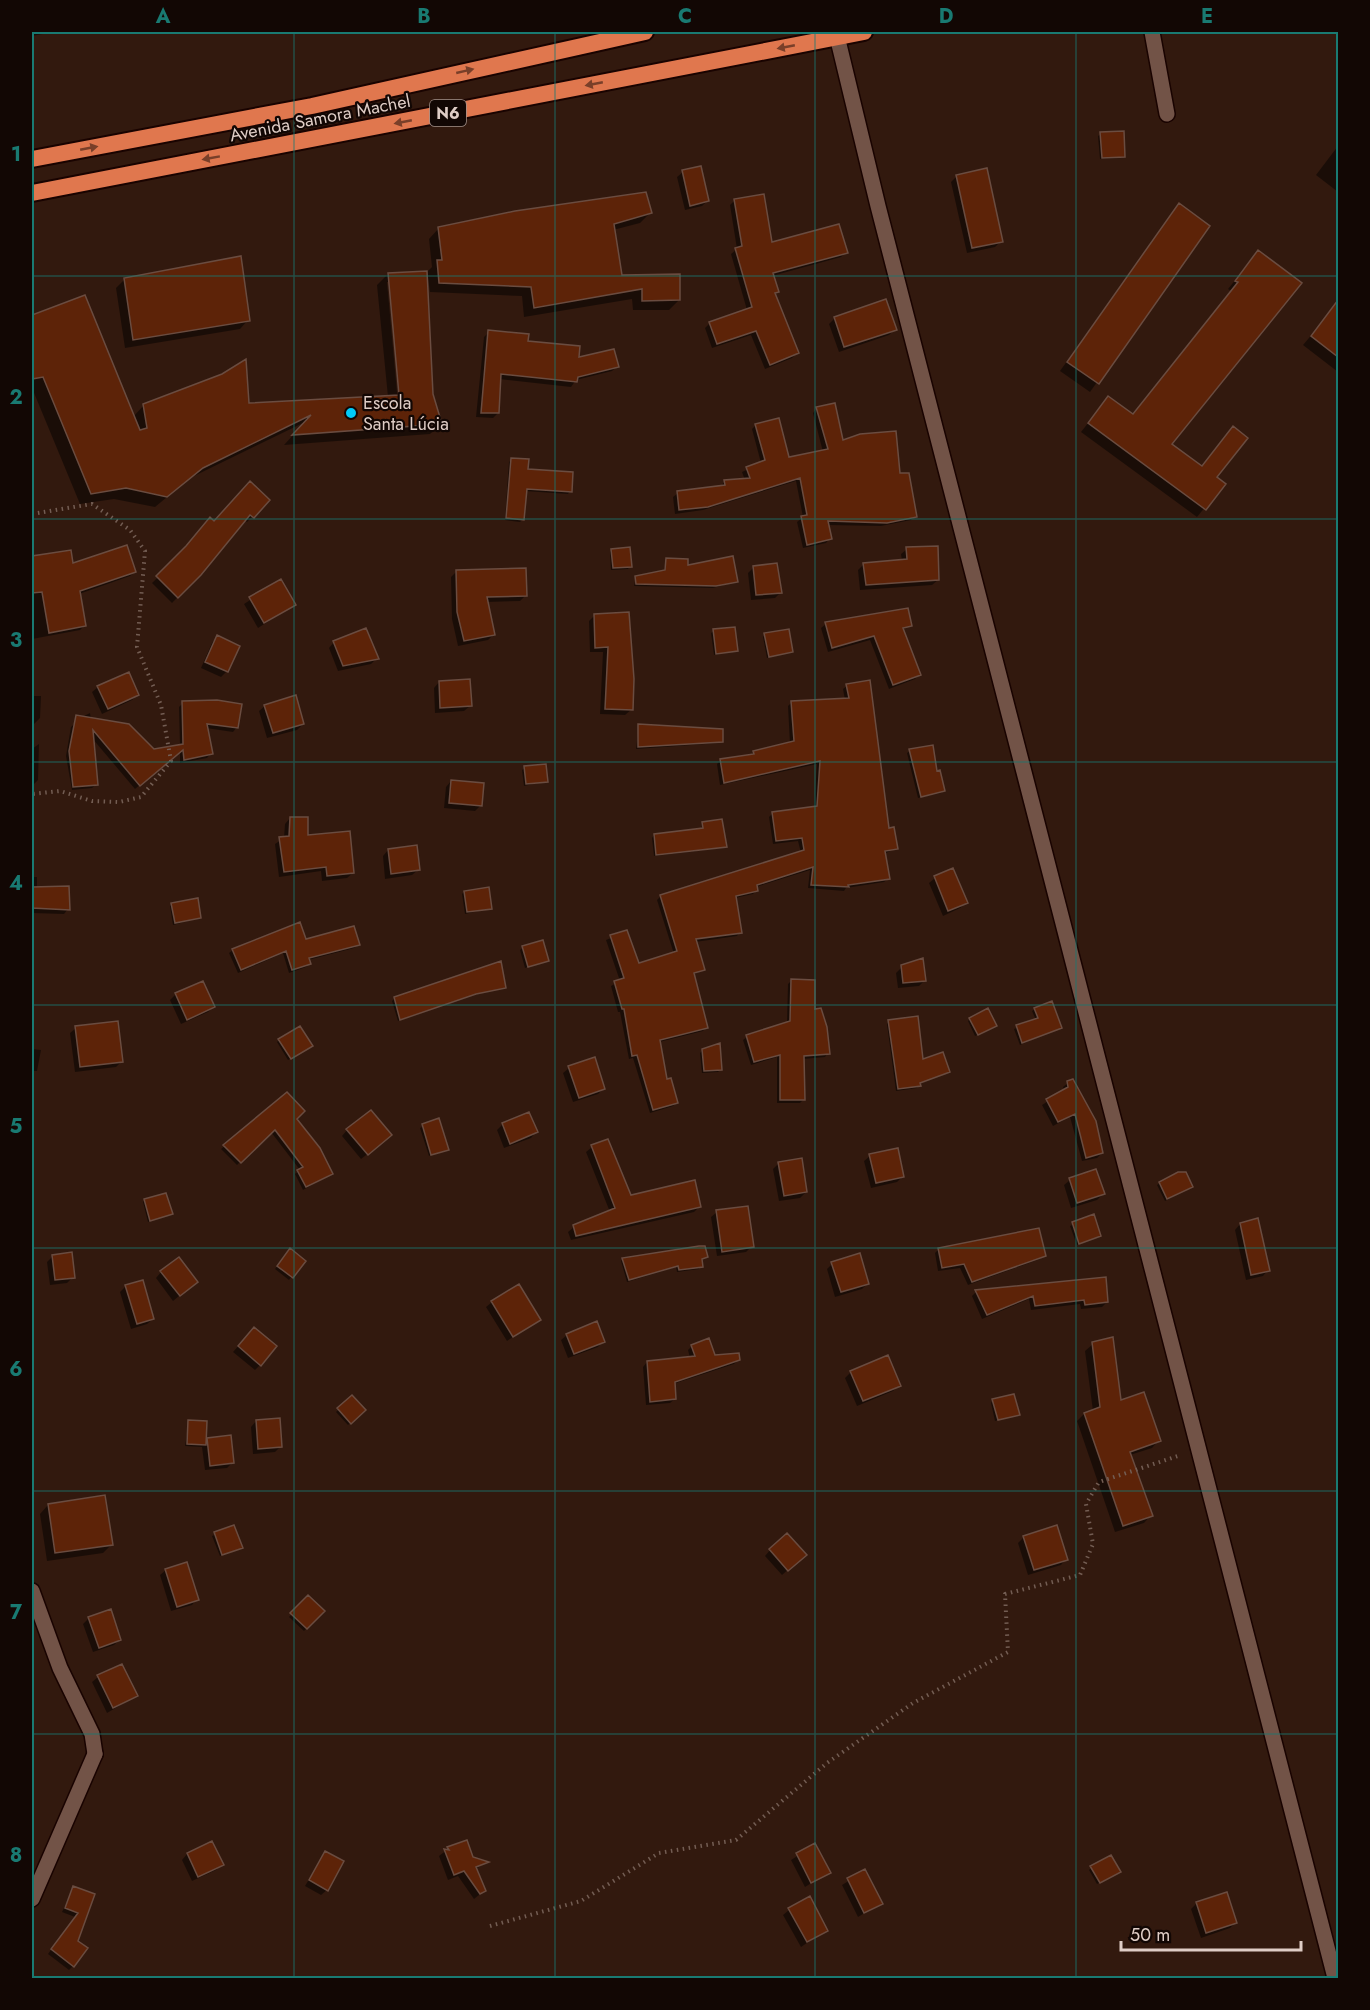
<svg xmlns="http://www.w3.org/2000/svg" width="1370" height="2010" font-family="Jost,sans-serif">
  <rect width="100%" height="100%" fill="#32190e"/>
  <!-- shadow -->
  <path fill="#0007" fill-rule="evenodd" d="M32 32H53L32 36Z
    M1101 134 1124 156 1121 158 1100 159 1098 136Z
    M1338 146V192L1316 175Z
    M683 172 707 201 702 206 685 210 677 177Z
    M957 176 1001 241 995 247 967 253 951 182Z
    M735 200 771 244 846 252 841 257 772 276 777 292 774 295 797 353 792 358 765 369 751 335 712 348 705 328 710 323 747 310 731 254 737 249 730 205Z
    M1179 205 1208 226 1090 392 1060 371Z
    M650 213 640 223 613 230 621 276 679 300 669 310H633L632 299 524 317 522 296 430 292 428 278H425L432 395 441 423 430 434 284 445 305 422 190 478 155 507 114 499 80 504 32 388V316L85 297 133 417 144 405H248L388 397 377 285 388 274 427 272 432 267 429 239 439 228ZM387 282H390L401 402 398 403Z
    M1258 252 1300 283 1170 444 1201 467 1233 428 1215 477 1224 484 1197 517 1081 432 1108 398 1132 415 1231 291 1228 289Z
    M124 280 248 320 240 329 125 348 116 288Z
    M1336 306 1338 309V372L1303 345Z
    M835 318 895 329 889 335 839 352 829 324Z
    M489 332 578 358 617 366 612 371 576 380 571 387 499 379 498 413 493 418 476 417 484 337Z
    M817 408 842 442 899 475 915 516 911 520 881 526 827 525 830 538 826 543 803 548 797 522 803 517 796 481 703 510 675 514 673 497 678 493 721 486 725 481 745 480 742 472 761 463 752 429 756 425 788 459 823 452 813 413Z
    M512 459 527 470 570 491 568 494 525 491 523 519 520 522 505 520 509 462Z
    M268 500 247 522 244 520 200 574 172 603 152 583 214 523Z
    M907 549 938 580 932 585 860 590 858 570 864 564 902 561 901 554Z
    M612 550 630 566 628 569 611 570 610 552Z
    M69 552 72 565 135 572 130 576 79 594 84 626 80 630 32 639V557Z
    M666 559 686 567 737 581 713 588 634 586 636 578 664 572Z
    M753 568 781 592 775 598 751 600 748 573Z
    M457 571 525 596 520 601 486 602 493 635 488 640 458 646 452 619 451 577Z
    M280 581 294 605 258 628 244 604Z
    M627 614 631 710 625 715 600 714 603 652H590L589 621 595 615Z
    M826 624 910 625 902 630 919 675 915 679 889 689 870 640 828 652 821 628Z
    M714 631 736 650 714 655 711 633Z
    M765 635 792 652 767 658 763 637Z
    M217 637 227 671 221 677 201 668 212 643Z
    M334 642 377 658 371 664 338 671 329 648Z
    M439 682 470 706 464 711 435 713 434 688Z
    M847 686 888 830 896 848 884 854 888 879 884 882 846 888 844 891 808 888 810 870 756 887 757 890 753 894 735 898 740 932 737 936 695 942 703 969 693 975 706 1027 703 1031 659 1042 666 1081 677 1102 673 1106 650 1113 633 1058 629 1059 620 1012H618L611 986 620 981 606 940 626 932 638 964 674 954 657 900 661 896 801 853 798 841 773 844 769 817 773 813 814 808 817 764 720 785 717 764 721 760 750 757 754 752 790 744 788 706 792 702 845 700 843 689Z
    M98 687 137 695 132 700 102 714 92 692Z
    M32 696H41L40 718 34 724H32Z
    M183 703 237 727 233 732 206 728 211 753 207 758 180 763V752L135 789 92 738 97 784 92 788 72 790 66 756 71 727 82 717 90 713 91 719 154 751 180 746 179 707Z
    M265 706 303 724 297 730 267 738 259 711Z
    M639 726 721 741 719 743 636 749Z
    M39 744 38 780 32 786V749Z
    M910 751 936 773 944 790 941 793 918 798 907 753Z
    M525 768 546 781 524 786 522 770Z
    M451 781 481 805 475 811 444 808 446 787Z
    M290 818 306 836 353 873 347 878 322 881 321 871 279 877 275 844 284 838 285 824Z
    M703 823 725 846 723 848 654 856 652 838 654 835 701 830Z
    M388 850 418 870 412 875 385 879 383 856Z
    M952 870 966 903 960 908 943 916 929 883 935 878Z
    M32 877H37V888L68 909 64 914 32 913Z
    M464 892 490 908 465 914 462 894Z
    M172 904 200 918 173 925 170 906Z
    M305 941 358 945 354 948 308 960 309 964 306 967 289 973 283 953 238 973 229 953 233 950Z
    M523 948 547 960 525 968 520 950Z
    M902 967 925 980 919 986 898 988 896 973Z
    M791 981 814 1011 828 1053 825 1057 803 1059 804 1099 800 1103H777V1057L751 1065 743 1040 747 1037 787 1024 788 984Z
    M504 988 473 995 398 1021 392 1001 395 998Z
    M176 994 213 1007 208 1012 181 1024 170 1000Z
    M1035 1009 1060 1027 1020 1045 1014 1029 1036 1020 1032 1011Z
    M970 1019 993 1028 975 1036 968 1021Z
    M889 1021 922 1061 948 1072 919 1084 917 1088 896 1091 887 1024Z
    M76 1028 121 1062 116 1067 75 1072 70 1033Z
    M279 1040 309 1048 288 1060 277 1042Z
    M32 1049 41 1050 37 1071H32Z
    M703 1050 721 1069 718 1072 702 1073 700 1053Z
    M569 1068 604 1088 598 1094 573 1102 563 1073Z
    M1068 1083 1102 1153 1097 1158 1082 1161 1070 1117 1053 1126 1042 1105 1064 1091 1063 1087Z
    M287 1094 295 1119 331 1174 303 1190 295 1174 300 1170 271 1132 237 1165 221 1149Z
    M438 1120 447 1149 429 1156 420 1128Z
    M503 1124 536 1132 531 1138 504 1148 497 1130Z
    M347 1130 384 1141 361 1159 342 1136Z
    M608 1141 630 1196 699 1207 694 1212 571 1240 568 1232 574 1227 610 1212 586 1152 592 1147Z
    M870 1156 903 1176 897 1182 871 1188 864 1161Z
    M779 1163 806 1192 800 1198 779 1201 773 1169Z
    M1070 1180 1103 1194 1097 1200 1071 1208 1064 1185Z
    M1160 1183 1191 1187 1165 1201 1157 1185Z
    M145 1200 171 1214 148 1222 143 1202Z
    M717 1212 752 1246 746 1252 717 1256 711 1217Z
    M1093 1216 1100 1236 1077 1245 1070 1226Z
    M1240 1224 1268 1270 1263 1276 1246 1280 1235 1230Z
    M939 1249 1044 1255 1040 1259 968 1285 960 1268 938 1271 935 1253Z
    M288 1253 304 1261 289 1280 275 1269Z
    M53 1256 73 1277 67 1283 50 1285 47 1262Z
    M706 1256 701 1260 699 1269 677 1272 676 1267 627 1282 621 1261 623 1259Z
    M832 1264 868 1283 862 1289 835 1297 827 1269Z
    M161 1272 196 1282 173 1301 156 1278Z
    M1104 1278 1107 1302 1102 1307 1081 1309 1080 1304 1031 1310 1029 1299 982 1319 972 1296 976 1292Z
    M126 1286 153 1319 147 1324 131 1329 120 1292Z
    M492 1302 539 1320 507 1341 486 1307Z
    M248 1335 260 1365 255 1370 233 1352Z
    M567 1335 603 1341 598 1347 568 1358 561 1340Z
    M1093 1344 1120 1402 1159 1440 1152 1448 1130 1455 1151 1515 1144 1523 1115 1532 1077 1421 1084 1414 1093 1411 1085 1351Z
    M692 1346 714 1356 739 1359 734 1364 673 1384 675 1399 670 1403 646 1405 643 1367 647 1362 690 1358 688 1350Z
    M851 1372 899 1385 893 1391 857 1406 845 1378Z
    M352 1397 364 1410 348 1425 336 1412Z
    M993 1400 1018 1414 995 1421 991 1403Z
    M256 1421 280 1447 275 1452 253 1454 251 1427Z
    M189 1422 205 1442 208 1439 233 1462 227 1468 205 1470 202 1447 185 1446Z
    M48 1505 112 1544 103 1553 47 1561 40 1514Z
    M234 1527 241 1547 220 1556 212 1536Z
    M1024 1537 1066 1559 1061 1565 1028 1575 1018 1543Z
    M770 1550 799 1560 782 1575 765 1556Z
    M166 1570 197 1599 192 1605 171 1611 160 1575Z
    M308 1597 323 1611 304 1631 289 1617Z
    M89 1618 120 1639 114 1645 93 1652 83 1624Z
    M98 1677 136 1696 107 1713 92 1682Z
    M466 1842 472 1858 486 1862 476 1869 484 1891 474 1899 458 1876 448 1880 439 1856 448 1849Z
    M212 1843 222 1864 216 1870 192 1881 182 1860 187 1854Z
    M815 1845 829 1872 805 1887 791 1860Z
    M325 1853 327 1890 321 1895 305 1886Z
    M1091 1868 1117 1874 1097 1884 1089 1870Z
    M865 1871 881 1903 858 1917 842 1885Z
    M74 1888 93 1895 77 1942 73 1966 69 1970 48 1954 75 1917 62 1912Z
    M1226 1894 1236 1922 1230 1928 1201 1938 1191 1909 1196 1904Z
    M789 1910 826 1930 801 1947 783 1915Z"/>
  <!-- building -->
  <path fill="#5d2308" stroke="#6a4c40" stroke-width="1.5" d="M1124 131 1125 157 1102 158 1100 132Z
    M701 166 709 201 690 206 682 170Z
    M987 168 1003 242 972 248 956 175Z
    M646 192 652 213 614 224 622 275 680 274V300L642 301V289L534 308 531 287 439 283 437 260H442L438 227 515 211Z
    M764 194 772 242 839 224 848 253 773 273 779 292 775 293 799 353 770 365 756 331 717 344 709 322 752 307 735 248 742 246 734 199Z
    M1179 203 1210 226 1099 384 1067 362Z
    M1258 250 1302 283 1172 444 1202 466 1233 426 1248 438 1217 477 1226 484 1206 510 1088 423 1108 396 1133 414 1238 282 1235 281Z
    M241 256 250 321 133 340 124 278Z
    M427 271 433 394 442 424 292 435 311 415 203 468 167 497 126 488 91 494 43 377 32 379V315L85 295 140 430 147 428 143 404 222 374 246 359 249 403 399 395 388 273Z
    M886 299 897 330 844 347 834 317Z
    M1338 300V357L1311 336Z
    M488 330 529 334 528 341 580 346 579 357 614 349 619 367 578 377 577 382 501 374 499 413H481Z
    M835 403 843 440 860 434 896 431 900 473H909L917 517 887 523 828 521 832 539 807 545 801 516 807 515 800 478 708 507 679 510 677 491 725 485 724 480 750 478 746 467 765 460 755 424 779 418 789 457 828 449 816 407Z
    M511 458 529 459 528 469 573 472 572 492 527 489 524 520 506 518Z
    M250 481 270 500 254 518 250 515 201 575 178 598 156 576 186 546 210 517 214 521Z
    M127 545 136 572 80 591 86 626 49 633 42 592 32 593V556L71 550 73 563Z
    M938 546 939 580 866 585 863 563 907 559 906 547Z
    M630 547 632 567 613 568 611 549Z
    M733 556 738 582 716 586 636 584 635 576 665 570 666 558 688 559V565Z
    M777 563 782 593 756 595 753 566Z
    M526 568 527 596 487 597 495 635 464 641 457 612 456 570Z
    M281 579 296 605 264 623 249 597Z
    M908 608 912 626 903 628 921 675 893 685 874 636 832 648 825 622Z
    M629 612 634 679 633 710 605 709 608 647 595 648 594 614Z
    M735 627 738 651 716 654 713 629Z
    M366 628 379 659 343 666 333 641Z
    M789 629 793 652 769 657 764 633Z
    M217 635 240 646 228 672 205 662Z
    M129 672 139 695 108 709 97 686Z
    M470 679 472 706 440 708 439 681Z
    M870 680 889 828 894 827 898 849 885 851 890 879 848 885 849 887 811 885 813 867 757 885 758 891 736 896 742 933 696 939 705 970 694 973 708 1028 660 1040 667 1079 671 1078 678 1103 653 1110 637 1055 632 1056 624 1009H622L614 981 624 978 610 935 627 930 639 963 677 951 660 895 804 850 802 838 776 841 772 812 817 806 820 761 724 783 720 759 754 754 753 751 794 741 791 701 849 698 846 684Z
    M296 695 304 724 273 733 264 705Z
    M217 700 242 704 238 728 207 724 213 754 184 760 183 750 140 786 93 730 98 785 73 787 69 751 76 715 129 724 154 749 183 744 182 701Z
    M638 724 723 729V742L638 747Z
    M933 745 937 771 940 770 945 791 921 797 909 749Z
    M546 764 548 782 526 784 524 766Z
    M451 780 484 783 482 806 449 803Z
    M290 817H308V835L350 831 354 873 327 876 326 867 284 872 279 837 289 836Z
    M722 819 727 847 656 855 654 834 703 828 702 822Z
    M417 845 420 870 391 874 388 849Z
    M953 868 968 903 948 911 934 876Z
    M69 886 70 910 32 908V887Z
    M489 887 492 909 467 912 464 891Z
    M198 898 201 918 175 923 171 903Z
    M300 922 306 939 354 926 360 945 309 958 311 964 292 970 286 951 241 970 232 949Z
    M543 940 549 961 528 967 522 946Z
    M923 958 926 981 903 983 901 965Z
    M501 961 506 988 476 994 400 1020 394 997Z
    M791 979 815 980V1009L821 1008 827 1027 830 1054 804 1056 805 1100H780V1055L754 1062 746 1035 790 1021Z
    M203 981 215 1007 187 1020 175 993Z
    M1052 1001 1062 1028 1022 1043 1016 1025 1038 1018 1034 1008Z
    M988 1008 997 1026 978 1035 969 1018Z
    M918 1016 923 1059 943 1052 950 1072 920 1083 921 1086 898 1089 888 1020Z
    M118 1021 123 1062 80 1067 75 1026Z
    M300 1026 313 1046 291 1059 278 1039Z
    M720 1043 722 1070 704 1071 702 1049Z
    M595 1057 605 1089 579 1098 568 1066Z
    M1073 1079 1096 1121 1103 1153 1086 1158 1075 1114 1058 1122 1046 1099 1068 1087 1067 1081Z
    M287 1092 305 1111 297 1119 320 1148 333 1174 306 1187 297 1170 303 1167 275 1130 241 1163 223 1145Z
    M371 1110 392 1135 368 1155 346 1129Z
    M529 1112 538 1132 510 1144 502 1123Z
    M439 1118 449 1150 431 1155 422 1124Z
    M608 1139 631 1195 695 1180 701 1207 576 1236 573 1225 615 1208 591 1145Z
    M898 1148 904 1177 876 1183 869 1154Z
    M802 1158 807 1192 784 1196 778 1162Z
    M1096 1169 1105 1194 1077 1203 1069 1178Z
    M1178 1172H1186L1193 1187 1167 1199 1159 1182Z
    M166 1193 173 1214 150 1221 144 1199Z
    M748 1206 754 1247 722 1252 716 1210Z
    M1094 1214 1101 1236 1079 1244 1072 1222Z
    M1258 1218 1270 1271 1251 1275 1240 1223Z
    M1039 1228 1046 1256 972 1282 964 1264 942 1268 938 1248Z
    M699 1246H705L708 1257 702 1259 703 1267 679 1270 678 1266 629 1280 622 1258Z
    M290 1248 306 1261 293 1278 277 1266Z
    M72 1252 75 1278 55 1280 52 1255Z
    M860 1253 869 1284 841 1292 831 1262Z
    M179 1257 198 1282 180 1296 160 1271Z
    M1106 1277 1108 1302 1085 1305 1084 1300 1035 1306 1033 1296 987 1315 975 1290Z
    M143 1280 154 1319 137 1324 125 1285Z
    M519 1284 541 1320 513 1337 491 1301Z
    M597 1321 605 1342 574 1354 566 1334Z
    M254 1327 277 1346 261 1366 238 1346Z
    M1113 1337 1121 1400 1144 1392 1161 1441 1130 1452 1153 1516 1123 1526 1084 1413 1100 1407 1092 1342Z
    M709 1338 715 1355 739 1353 740 1360 675 1382 676 1399 650 1402 647 1361 695 1356 691 1345Z
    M888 1355 901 1386 863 1401 850 1371Z
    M1014 1394 1020 1415 998 1420 992 1399Z
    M352 1395 366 1410 351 1424 337 1408Z
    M280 1418 282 1447 258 1449 256 1420Z
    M188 1420 207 1421 206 1445 187 1444Z
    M231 1435 234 1463 210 1466 207 1438Z
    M105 1495 113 1545 55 1553 48 1504Z
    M234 1525 243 1548 222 1555 214 1532Z
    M1057 1525 1068 1560 1034 1570 1023 1536Z
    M787 1533 807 1555 788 1571 769 1549Z
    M187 1562 199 1600 177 1607 165 1569Z
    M308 1595 325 1611 307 1629 290 1613Z
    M111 1609 121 1640 99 1648 88 1617Z
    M122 1664 138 1696 113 1708 97 1675Z
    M467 1840 473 1857 489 1862 476 1867 486 1891 480 1894 464 1871 454 1875 444 1849 449 1850 447 1847Z
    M212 1841 224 1865 198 1877 187 1853Z
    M815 1843 831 1873 811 1883 796 1853Z
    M325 1851 344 1861 328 1891 309 1880Z
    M1111 1855 1121 1872 1100 1883 1090 1866Z
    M865 1869 883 1904 864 1913 847 1878Z
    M73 1886 95 1894 78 1941 88 1948 74 1967 51 1949 78 1913 65 1908Z
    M1227 1892 1237 1923 1206 1933 1196 1902Z
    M810 1896 828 1931 807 1942 788 1908Z"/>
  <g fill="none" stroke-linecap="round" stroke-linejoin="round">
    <!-- service casing -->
    <g stroke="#190300" stroke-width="18">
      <path id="service" d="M1152 32 1167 114
        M32 1899 95 1754"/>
    </g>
    <!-- minor casing -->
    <g stroke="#190300" stroke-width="18">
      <path id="minor" d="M836 32 878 206 1335 1978
        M32 1591 60 1668 92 1734 95 1754"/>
    </g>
    <!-- trunk casing -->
    <g stroke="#190300" stroke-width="20">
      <path id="trunk" d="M32 159 312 106 645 32
        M32 193 864 32"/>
    </g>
    <!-- path -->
    <path stroke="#735d53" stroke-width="4" stroke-dasharray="1.5 4.5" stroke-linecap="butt" d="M32 514 92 504 130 530 145 551 137 647 161 705 171 761 141 797 119 802 92 801 60 791 32 794
      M490 1926 581 1901 659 1853 736 1840 827 1763 913 1703 1008 1652 1005 1594 1080 1575 1093 1544 1086 1504 1099 1482 1181 1455"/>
    <!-- service -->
    <use href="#service" stroke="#725347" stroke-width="15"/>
    <!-- minor -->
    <use href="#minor" stroke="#725347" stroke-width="15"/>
    <!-- trunk -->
    <use href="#trunk" stroke="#e0774e" stroke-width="16"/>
  </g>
  <!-- one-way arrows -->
  <defs><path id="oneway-solid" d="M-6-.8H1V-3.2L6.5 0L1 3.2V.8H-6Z" transform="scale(1.5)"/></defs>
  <g fill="#793f29">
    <use href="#oneway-solid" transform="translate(786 47) rotate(169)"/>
    <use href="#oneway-solid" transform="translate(465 71) rotate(-13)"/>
    <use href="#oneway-solid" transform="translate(594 84) rotate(169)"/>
    <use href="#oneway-solid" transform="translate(403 122) rotate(169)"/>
    <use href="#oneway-solid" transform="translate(89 148) rotate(-11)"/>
    <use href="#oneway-solid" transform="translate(211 158) rotate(170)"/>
  </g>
  <!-- grid -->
  <path fill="none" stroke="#197a72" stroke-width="1.5" stroke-opacity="0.55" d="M294 32V1978M555 32V1978M815 32V1978M1076 32V1978M32 276H1338M32 519H1338M32 762H1338M32 1005H1338M32 1248H1338M32 1491H1338M32 1734H1338"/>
  <!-- markers -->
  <circle fill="#01cbf9" stroke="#120704" stroke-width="2" cx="351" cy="413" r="6"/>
  <g text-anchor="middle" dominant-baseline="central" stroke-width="4.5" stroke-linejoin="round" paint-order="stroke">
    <!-- shield labels -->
    <rect fill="#120704" stroke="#a2928c" stroke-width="1.5" x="430" y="100" width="36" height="26" rx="4.5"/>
    <g font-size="16" font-weight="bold" fill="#dfcdc6">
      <text x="448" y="113">N6</text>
    </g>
    <!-- street labels -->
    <g font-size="18" fill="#dfcdc6" stroke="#120704">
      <text transform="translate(320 118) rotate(-11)">Avenida Samora Machel</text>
    </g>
    <!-- poi labels -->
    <g font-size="18" fill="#dfcdc6" stroke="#120704" text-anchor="start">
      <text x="363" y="403">Escola<tspan x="363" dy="21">Santa Lúcia</tspan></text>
    </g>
  </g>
  <!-- border -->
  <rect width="1370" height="2010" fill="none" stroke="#120704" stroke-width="66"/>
  <!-- scale -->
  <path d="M1121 1941v9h180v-9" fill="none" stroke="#dfcdc6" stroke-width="3"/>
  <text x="1130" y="1941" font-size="18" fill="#dfcdc6" stroke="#120704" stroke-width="4.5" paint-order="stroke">50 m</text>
  <rect x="33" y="33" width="1304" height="1944" fill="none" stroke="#197a72" stroke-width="2"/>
  <g font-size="20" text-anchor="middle" font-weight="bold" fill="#197a72">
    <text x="163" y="23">A</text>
    <text x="424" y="23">B</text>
    <text x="685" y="23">C</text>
    <text x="946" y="23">D</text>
    <text x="1207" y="23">E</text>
    <text x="16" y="161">1</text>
    <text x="16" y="404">2</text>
    <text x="16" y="647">3</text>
    <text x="16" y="890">4</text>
    <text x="16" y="1133">5</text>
    <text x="16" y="1376">6</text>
    <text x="16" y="1619">7</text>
    <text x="16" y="1862">8</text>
  </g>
</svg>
